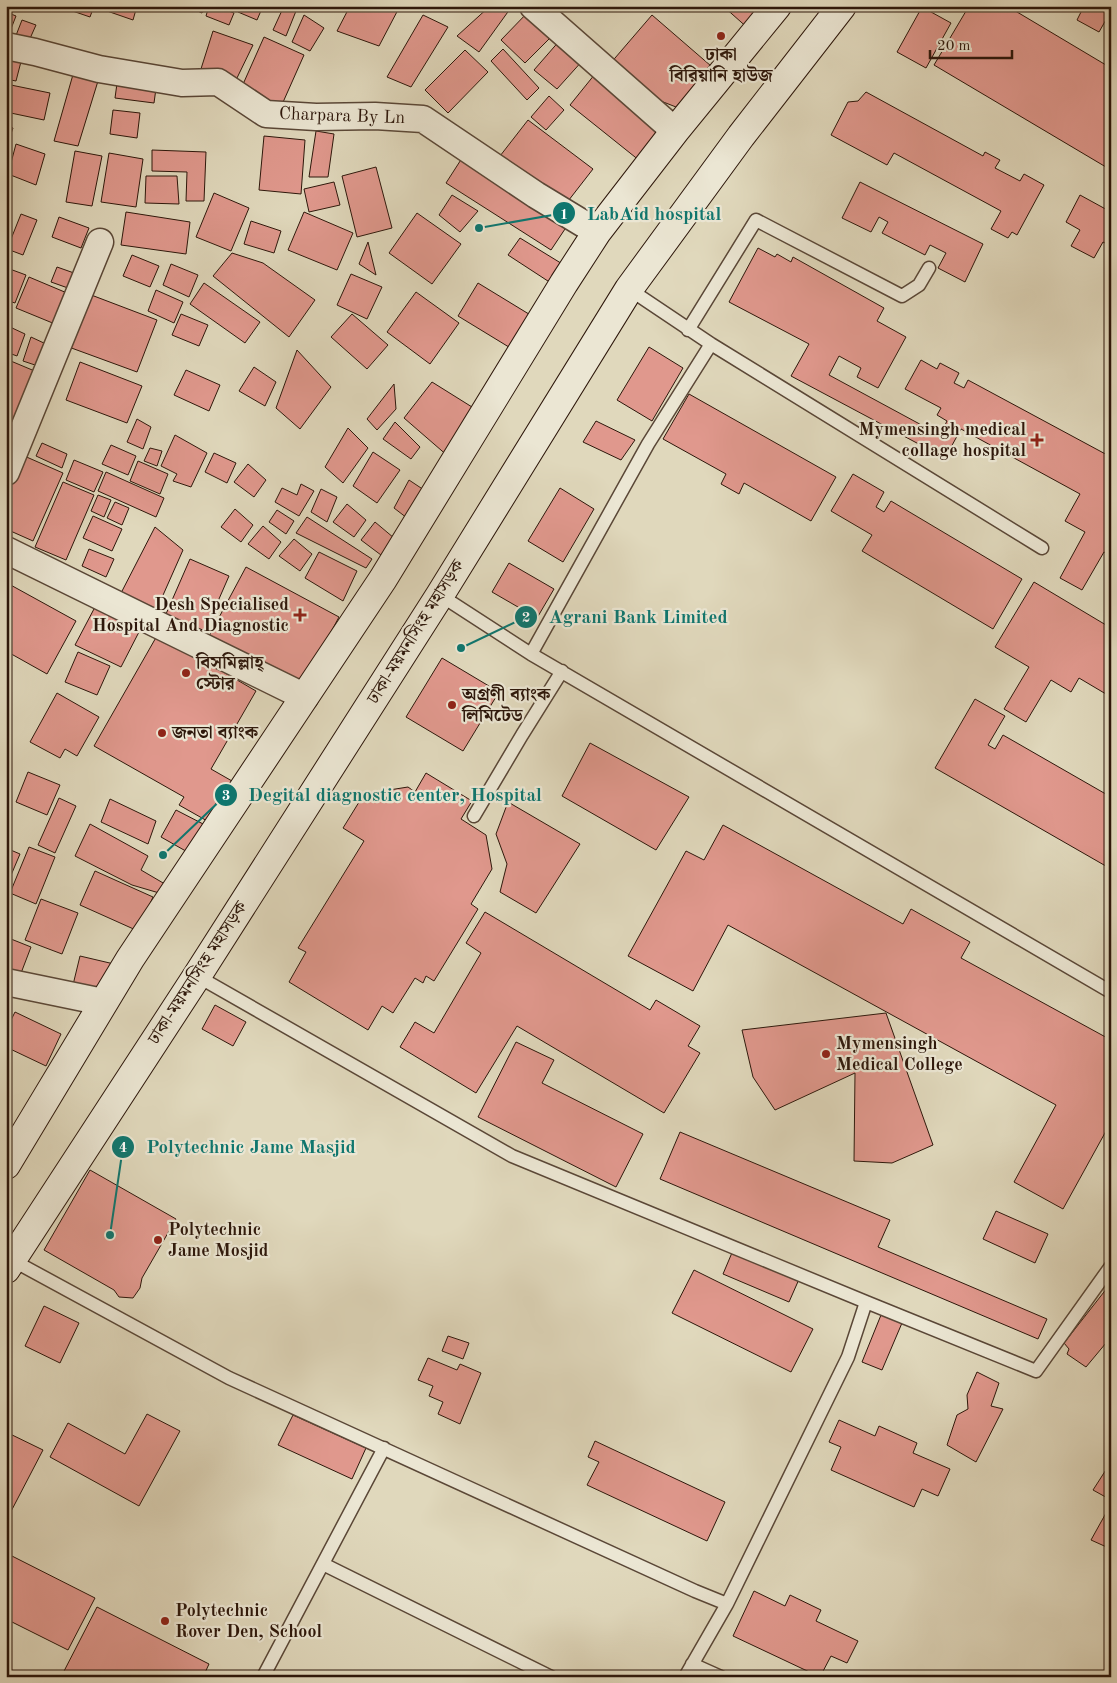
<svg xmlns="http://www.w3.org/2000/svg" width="1117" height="1683" font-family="'Old Standard TT','Noto Serif Bengali',serif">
  <rect width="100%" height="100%" fill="#e0d8bc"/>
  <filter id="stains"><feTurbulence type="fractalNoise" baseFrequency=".004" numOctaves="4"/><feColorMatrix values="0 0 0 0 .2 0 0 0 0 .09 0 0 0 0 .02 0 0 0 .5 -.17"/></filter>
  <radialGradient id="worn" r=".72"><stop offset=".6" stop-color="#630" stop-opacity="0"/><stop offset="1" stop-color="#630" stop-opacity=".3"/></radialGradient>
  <!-- building -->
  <path fill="#e0988d" stroke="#2d170b" d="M58 6H94L90 17Z
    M108 6H137L133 20 107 11Z
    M186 6H205L202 13Z
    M209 6H215L234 13 229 25 206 16Z
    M240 6H263L257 20 238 12Z
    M284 6H298L286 36 273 30Z
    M350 6H400L379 46 337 31Z
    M490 6H508L510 9 479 52 457 36Z
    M723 6H771L750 30Z
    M969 6H1007L1111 68V170L934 65Z
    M1084 6H1101L1111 11 1099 32 1077 20Z
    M922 7 951 23 926 68 897 52Z
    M530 10 554 34 525 63 501 40Z
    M6 12 16 16 7 39 6 38Z
    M304 15 324 28 310 51 292 42Z
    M423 15 448 27 411 87 387 77Z
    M652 15 711 66 676 107 643 94 609 65Z
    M22 20 36 25 28 43 15 38Z
    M213 31 253 45 236 80 200 72Z
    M264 37 304 55 280 109 240 91Z
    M561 39 584 59 557 89 534 70Z
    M6 46 24 50 16 81 6 79Z
    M503 49 539 88 527 100 491 61Z
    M465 50 488 72 448 113 425 90Z
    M74 71 98 81 78 146 54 141Z
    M595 74 665 130 640 161 570 105Z
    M118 76 157 81 154 103 115 98Z
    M6 84 50 93 44 120 6 112Z
    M866 92 983 156 985 152 1000 160 995 168 1020 181 1024 174 1044 185 1017 235 1012 232 1008 238 991 229 1001 211 894 153 887 165 831 135 848 102 858 101Z
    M549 96 564 110 546 130 531 117Z
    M113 110 140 113 137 138 110 134Z
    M528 120 593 169 565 205 500 156Z
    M6 125 13 128 6 148Z
    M316 131 334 134 328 177H309Z
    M264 136 305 140 301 194 259 190Z
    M16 144 45 154 36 185 8 174Z
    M152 150 206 152 204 201H186L187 172 152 171Z
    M75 151 102 156 92 206 66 202Z
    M109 153 143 159 136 207 101 202Z
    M464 155 569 223 551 250 446 183Z
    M376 167 392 228 357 237 342 176Z
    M146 176H177L179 204 145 203Z
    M334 182 340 205 309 212 304 189Z
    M860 182 983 244 965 282 938 268 946 253 930 245 925 255 882 233 888 222 879 217 871 232 842 218Z
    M214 193 249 208 231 251 196 237Z
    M452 195 478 211 460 232 439 215Z
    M1080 195 1111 212V246L1103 242 1094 258 1071 246 1080 230 1066 222Z
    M126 212 190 222 186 254 121 245Z
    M304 212 353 233 337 270 288 250Z
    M417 213 461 244 432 284 389 253Z
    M21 214 37 220 23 255 7 249Z
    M59 217 89 228 81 248 52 237Z
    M251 221 281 231 274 253 244 244Z
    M520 238 564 265 554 285 508 255Z
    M368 242 376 275 359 264Z
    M758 248 775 257 777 254 791 262 793 257 884 308 877 321 906 337 878 388 857 377 861 368 839 356 829 375 940 435 947 421 937 415 941 408 905 389 921 360 937 369 940 363 959 373 954 383 964 388 968 380 1111 457V556L1104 552 1082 590 1060 578 1085 532 1065 521 1080 494 961 429 945 458 791 376 809 344 729 302Z
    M232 253 263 263 315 300 289 337 213 276Z
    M132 255 159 266 150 287 123 276Z
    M171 264 198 275 189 297 163 285Z
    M57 267 74 273 68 288 51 282Z
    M7 268 26 275 15 303 6 300Z
    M351 274 382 287 367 319 337 305Z
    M29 277 67 293 55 324 16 308Z
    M204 283 260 322 245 343 190 304Z
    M478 283 537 319 517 352 458 316Z
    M156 290 183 302 174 323 148 311Z
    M416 292 459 323 430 364 387 332Z
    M86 293 157 320 137 372 66 346Z
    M181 314 208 325 199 346 172 335Z
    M352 314 388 345 367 369 331 337Z
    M10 327 25 334 17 356 6 352V339Z
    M31 337 46 344 38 366 23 361Z
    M649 347 683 368 652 421 617 400Z
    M297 350 331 387 300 429 276 408Z
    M6 359 37 372 6 450Z
    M80 362 142 386 127 423 66 400Z
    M254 367 276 382 265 406 239 391Z
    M186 370 220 385 209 411 174 395Z
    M432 382 480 412 449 457 404 418Z
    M394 384 396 409 377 430 367 419Z
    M689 394 836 477 811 521 744 483 739 494 721 484 726 474 663 439Z
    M137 419 151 427 143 449 127 442Z
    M596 421 635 440 621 460 583 442Z
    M395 422 420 447 411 459 383 439Z
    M348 428 368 448 343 483 325 467Z
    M175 435 207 453 191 487 173 481 177 474 161 466Z
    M42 443 67 454 62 468 36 456Z
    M111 445 136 456 128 475 102 464Z
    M150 448 162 451 157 466 144 461Z
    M373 452 400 470 377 503 353 486Z
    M214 453 236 463 227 483 205 472Z
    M22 455 63 473 33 541 6 529V490Z
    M74 460 103 472 94 492 66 480Z
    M138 461 168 474 160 494 130 481Z
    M248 464 266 480 254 497 234 482Z
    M106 472 164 498 156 517 98 491Z
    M853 474 884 492 876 507 884 512 891 501 1022 579 993 629 862 551 872 535 831 511Z
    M409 480 424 490 407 518 394 508Z
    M63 482 94 495 66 560 35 547Z
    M301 484 314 491 299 516 275 502 282 488 297 495Z
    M560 488 594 509 563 562 528 541Z
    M321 489 337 497 327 522 311 512Z
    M98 495 111 500 104 517 91 511Z
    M115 502 129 508 122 525 107 518Z
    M347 504 366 520 354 537 333 522Z
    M235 509 253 525 241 542 221 527Z
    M277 510 294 521 286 534 269 522Z
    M93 516 122 529 112 551 83 538Z
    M307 517 372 559 366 568 296 533Z
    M375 522 394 538 381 555 361 540Z
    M263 526 281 542 269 559 248 544Z
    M155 527 183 550 156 611 120 595Z
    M294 539 312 554 300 571 279 556Z
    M89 549 114 559 106 577 82 566Z
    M319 552 357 571 343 601 305 578Z
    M190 559 229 576 205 631 166 614Z
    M509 563 554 589 537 618 492 592Z
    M246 567 339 617 301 688 208 638Z
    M1034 582 1111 628V697L1079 678 1071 692 1051 680 1026 722 1004 709 1029 667 995 647Z
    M7 583 76 621 47 674 6 651Z
    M95 607 140 630 121 667 75 645Z
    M158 634 256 691 211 769 232 781 209 822 179 805 184 797 94 746Z
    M78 652 110 666 97 695 65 682Z
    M442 658 499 692 463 751 406 717Z
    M57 693 99 717 77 756 65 749 60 758 30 742Z
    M975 699 1005 716 988 745 995 749 1003 735 1111 797V869L935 768Z
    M590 743 689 797 656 850 562 796Z
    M28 772 60 785 47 815 16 802Z
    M426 773 472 801 461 819 486 835 492 869 471 904 478 909 434 981 426 976 423 983 415 978 393 1013 382 1006 368 1030 289 982 306 952 298 948 364 841 343 828 364 794 408 787 415 792Z
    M59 798 76 806 55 853 38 845Z
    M110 799 156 821 148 844 101 822Z
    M508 802 580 844 536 913 500 892 507 864 496 834Z
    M176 810 207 826 191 854 161 837Z
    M90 824 148 856 141 870 170 887 166 895 132 885 75 856Z
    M723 825 903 924 911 909 970 942 961 958 1111 1040V1122L1063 1209 1014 1182 1056 1105 728 925 693 991 628 956 686 851 704 860Z
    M29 847 55 857 36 904 10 893Z
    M6 848 20 854 6 887Z
    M95 871 153 897 138 931 80 905Z
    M41 899 78 913 62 954 25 940Z
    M485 912 650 1010 656 1000 700 1026 688 1046 700 1053 664 1113 517 1026 476 1093 400 1047 415 1022 434 1033 481 953 466 943Z
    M6 937 31 947 18 981 6 976Z
    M80 956 114 964 94 995 72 989Z
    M215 1005 246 1022 233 1046 202 1029Z
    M15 1012 61 1034 46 1066 6 1047V1030Z
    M886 1013 933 1145 892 1163 854 1161 855 1073 775 1110 753 1077 742 1030Z
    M516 1042 554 1060 542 1083 643 1134 616 1187 478 1117Z
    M680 1132 890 1220 878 1247 1047 1319 1038 1339 660 1179Z
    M90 1170 176 1219 142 1278 140 1288 133 1298 119 1297 114 1290 44 1250Z
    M996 1211 1048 1234 1035 1263 983 1239Z
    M734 1248 800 1277 789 1302 723 1274Z
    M694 1270 813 1329 791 1372 672 1313Z
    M1111 1283V1337L1086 1367 1067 1354 1069 1349 1064 1343Z
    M44 1306 79 1323 60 1363 25 1346Z
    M881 1315 902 1323 882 1370 862 1362Z
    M448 1336 469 1343 463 1359 442 1351Z
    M428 1358 457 1370 460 1364 481 1373 460 1424 438 1414 443 1402 429 1396 433 1386 418 1380Z
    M977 1372 999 1383 991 1406 1003 1409 976 1462 947 1445 957 1415 968 1409 967 1395Z
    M147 1414 180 1431 139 1506 50 1457 68 1423 125 1454Z
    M293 1415 366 1448 352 1479 278 1445Z
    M839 1420 875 1436 879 1426 917 1443 913 1453 950 1469 938 1496 922 1489 914 1507 831 1470 841 1447 829 1442Z
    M6 1432 43 1450 6 1521Z
    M595 1441 725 1502 707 1541 587 1485 599 1462 588 1457Z
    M1111 1462V1500L1093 1490Z
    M1111 1504V1549L1091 1540Z
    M6 1553 95 1598 68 1650 6 1619Z
    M754 1591 785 1606 790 1595 821 1610 816 1621 858 1641 847 1663 831 1656 820 1677 733 1636Z
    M97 1607 209 1664 203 1677H66L62 1675Z"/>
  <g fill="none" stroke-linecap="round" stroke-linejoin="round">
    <!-- service casing -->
    <g stroke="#5a4737" stroke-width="15">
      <path id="service" d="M629 289 711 344
        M688 330 756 220 902 296 919 285 929 268
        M440 595 531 654 1111 992
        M531 654 648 444 711 344 1042 548
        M474 816 522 735 562 671
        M12 1260 229 1378 695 1591 727 1604 848 1357 866 1302 512 1156 197 976
        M866 1302 1036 1371 1111 1266
        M323 1564 551 1677
        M692 1664 721 1677
        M263 1677 384 1448
        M685 1677 727 1604"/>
    </g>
    <!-- minor casing -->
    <g stroke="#5a4737" stroke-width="29">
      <path id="minor" d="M533 6 675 131
        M6 46 35 52 99 69 182 83 218 82 266 114 316 117 375 116 423 119 536 195 597 232
        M6 472 100 242
        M6 550 305 697
        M6 982 103 1002"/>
    </g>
    <!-- secondary casing -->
    <g stroke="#2d170b" stroke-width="30">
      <path id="secondary" d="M6 1165 130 959 383 579 564 283 597 232 675 131 777 6
        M6 1269 197 976 440 595 629 289 741 136 842 6"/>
    </g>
    <!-- service -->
    <use href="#service" stroke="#ebe6d3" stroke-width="12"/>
    <!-- minor -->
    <use href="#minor" stroke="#ebe6d3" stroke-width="26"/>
    <!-- secondary -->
    <use href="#secondary" stroke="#ebe6d3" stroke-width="28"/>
  </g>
  <!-- markers -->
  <g fill="#8f2418" stroke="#ebe6d3" stroke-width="2">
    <circle cx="721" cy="36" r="5"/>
    <path d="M1034.5 432.5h5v5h5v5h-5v5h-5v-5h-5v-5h5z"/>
    <path d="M297.5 607.5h5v5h5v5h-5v5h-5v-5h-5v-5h5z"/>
    <circle cx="186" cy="673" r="5"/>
    <circle cx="452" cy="705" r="5"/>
    <circle cx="162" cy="733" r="5"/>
    <circle cx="826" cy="1054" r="5"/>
    <circle cx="158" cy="1240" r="5"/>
    <circle cx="165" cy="1621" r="5"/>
  </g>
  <g text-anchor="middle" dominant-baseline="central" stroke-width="4.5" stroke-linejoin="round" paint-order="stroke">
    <!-- poi labels -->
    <g font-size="18" font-weight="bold" fill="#2d170b" stroke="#ebe6d3" text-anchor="start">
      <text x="721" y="55" text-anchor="middle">ঢাকা<tspan x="721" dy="21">বিরিয়ানি হাউজ</tspan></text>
      <text x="1026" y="430" text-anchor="end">Mymensingh medical<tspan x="1026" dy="21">collage hospital</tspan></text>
      <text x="289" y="605" text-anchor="end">Desh Specialised<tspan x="289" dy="21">Hospital And Diagnostic</tspan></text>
      <text x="196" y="663">বিসমিল্লাহ্<tspan x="196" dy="21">স্টোর</tspan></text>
      <text x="462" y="695">অগ্রণী ব্যাংক<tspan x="462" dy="21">লিমিটেড</tspan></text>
      <text x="172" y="733">জনতা ব্যাংক</text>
      <text x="836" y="1044">Mymensingh<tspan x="836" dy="21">Medical College</tspan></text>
      <text x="168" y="1230">Polytechnic<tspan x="168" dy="21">Jame Mosjid</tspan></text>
      <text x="175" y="1611">Polytechnic<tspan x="175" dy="21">Rover Den, School</tspan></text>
    </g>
    <!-- street labels -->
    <g font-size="18" fill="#2d170b" stroke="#ebe6d3">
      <text transform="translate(342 116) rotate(2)">Charpara By Ln</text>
      <text transform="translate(416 632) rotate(-58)">ঢাকা-ময়মনসিংহ মহাসড়ক</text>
      <text transform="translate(198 973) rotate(-57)">ঢাকা-ময়মনসিংহ মহাসড়ক</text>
    </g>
  </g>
  <!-- callouts -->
  <path fill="none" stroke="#0f766e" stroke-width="2" d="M479 228L564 213M461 648L526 617M163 855L226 795M110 1235L123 1147"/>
  <g fill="#0f766e" stroke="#ebe6d3" stroke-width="2">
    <circle cx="479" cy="228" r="5"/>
    <circle cx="461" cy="648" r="5"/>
    <circle cx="163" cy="855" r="5"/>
    <circle cx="110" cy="1235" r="5"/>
    <circle cx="564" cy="213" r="12"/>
    <circle cx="526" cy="617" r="12"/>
    <circle cx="226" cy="795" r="12"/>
    <circle cx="123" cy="1147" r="12"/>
  </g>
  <g font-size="15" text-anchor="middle" font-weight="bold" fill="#fff">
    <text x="564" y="219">1</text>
    <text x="526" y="622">2</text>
    <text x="226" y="800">3</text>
    <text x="123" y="1152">4</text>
  </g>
  <g font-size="19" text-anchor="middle" font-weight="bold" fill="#0f766e" stroke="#ebe6d3" stroke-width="4.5" stroke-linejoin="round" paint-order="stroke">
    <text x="654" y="220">LabAid hospital</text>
    <text x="638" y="623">Agrani Bank Limited</text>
    <text x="395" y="801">Degital diagnostic center, Hospital</text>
    <text x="251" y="1153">Polytechnic Jame Masjid</text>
  </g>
  <!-- margin -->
  <rect width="1117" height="1683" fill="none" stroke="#e0d8bc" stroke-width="25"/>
  <rect x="8" y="8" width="1102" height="1668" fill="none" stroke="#2d170b" stroke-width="2.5"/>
  <rect x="12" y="12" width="1092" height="1658" fill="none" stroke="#2d170b"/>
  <!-- scale -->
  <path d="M930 50v8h82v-8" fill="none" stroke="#2d170b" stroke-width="2.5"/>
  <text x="937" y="50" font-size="15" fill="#2d170b" stroke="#ebe6d3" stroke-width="4" paint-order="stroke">20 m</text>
  <rect width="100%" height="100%" filter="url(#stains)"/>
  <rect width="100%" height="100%" fill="url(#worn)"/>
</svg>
